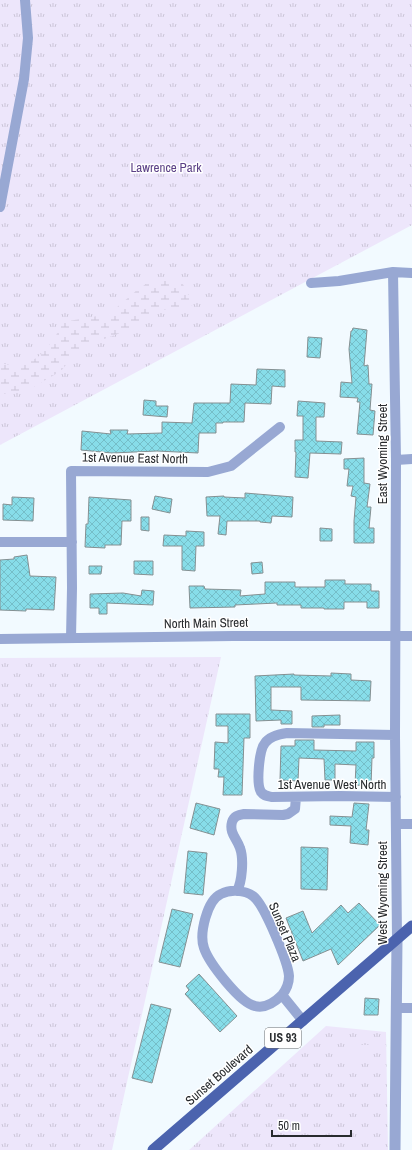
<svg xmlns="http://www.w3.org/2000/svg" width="412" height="1150" font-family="'Archivo Narrow',sans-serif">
  <defs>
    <pattern id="grass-tufts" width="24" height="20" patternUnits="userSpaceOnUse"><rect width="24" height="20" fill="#ede6fb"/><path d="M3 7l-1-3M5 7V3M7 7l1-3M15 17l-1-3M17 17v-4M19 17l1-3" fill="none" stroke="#cbc5d7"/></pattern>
    <pattern id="wetland-marsh" width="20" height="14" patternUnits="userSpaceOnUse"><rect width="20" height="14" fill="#ede6fb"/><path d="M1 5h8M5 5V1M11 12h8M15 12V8" fill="none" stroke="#cbc5d7"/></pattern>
    <pattern id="building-cross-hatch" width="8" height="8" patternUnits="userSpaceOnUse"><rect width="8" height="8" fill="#87dde9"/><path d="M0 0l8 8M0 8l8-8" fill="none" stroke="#75bec8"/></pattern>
  </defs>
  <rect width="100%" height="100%" fill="#f2faff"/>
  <!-- grass -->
  <path fill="url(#grass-tufts)" d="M0 0H412V225L0 445Z
    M221 657 112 1150H0V658Z
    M326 1026 386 1032 388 1150H189Z"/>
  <!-- wetland -->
  <path fill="url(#wetland-marsh)" d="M153 279 181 280 193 305 156 311 131 329 80 348 61 371 23 393 11 392 0 395V363L15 366 37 358 53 341 63 322 109 314 136 291Z"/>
  <!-- pitch -->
  <path fill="#ede6fb" d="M345 1045H371V1060H345Z"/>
  <!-- building -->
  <path fill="url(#building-cross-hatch)" stroke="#859092" d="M353 328 367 330 364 366 368 365 369 384H372L370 410 375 411 373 435 357 434 360 402H357L358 398 340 397 341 382 352 383 349 349 351 331H352Z
    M308 337 322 338 320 358 307 357Z
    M257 369 285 370V387L272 386 271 404 245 403 244 422H223V423H216V433H199L198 453 157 451 112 453 81 450 82 431 111 434 110 430H128L127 434 162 433V422L192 423 194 403H230L231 384 256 385Z
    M144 400 156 401V406H168L167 417 143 415Z
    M298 401 325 403 324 417H316V441L342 442 341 454 310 453 308 478 295 477 296 452H295V440H303V416H297Z
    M364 458V483L370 484 367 507H371L369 528H374V543H354V521L356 497 351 496 353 486H347L349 469H344V459Z
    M245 493 293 497 292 517 272 516 271 523 260 522V521H227L226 535 218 534 220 516H207L206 497 224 496V497L245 498Z
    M155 496 172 499 170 513 152 509Z
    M12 497 34 498 33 521 3 520V504L12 505Z
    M89 497 131 500V521H122L121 545H105V548L85 547 86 524H88Z
    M141 517H149V531L141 530Z
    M320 528 332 529V541H320Z
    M186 531 204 532V546H196L195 571 182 570V546H163L164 535 186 536Z
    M27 555 30 576 56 577 54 610 26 609V611L0 610V560L14 559V557Z
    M134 561H153V575L134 574Z
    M262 562 263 573 252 574 251 563Z
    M89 566H102L101 574H89Z
    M325 580H345V584H371V591H379V608H367V602H344V609H324V608H301V605H277V603L235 605V607L190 608 189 586H204L205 589 241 590 240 596 265 594V582H295V587H325Z
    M142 590 154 591 153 605 107 603V614H99V608H90V594L123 593 141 596Z
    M331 673 351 674V680L371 681 370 701 301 700V687H271V710L292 711V724H281V720L256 721 255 676 294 674V675L331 676Z
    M216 714H250V738H244L242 795H223L224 777H218L219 769H214L215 742 228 743V726H216Z
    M340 715V725H324V727H312V716Z
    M295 740H314V750L356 751V742H374V758H372L371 786 355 785 356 765 335 764V780H325L324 759 299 758 298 781 280 780 281 746H295Z
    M196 803 220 809 214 835 190 828Z
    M354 803 369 804 366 830H369L368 845 350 843 351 826 330 825V816L352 817Z
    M301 847 328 848 327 890 301 889Z
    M188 851 207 853 203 895 184 893Z
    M359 903 380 925 338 965 331 949 303 961 286 918 303 911 312 933 341 905 348 913Z
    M172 909 193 914 180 967 159 962Z
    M199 974 237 1016 220 1032 185 994 189 990 186 986Z
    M365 998 379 999 378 1015H364Z
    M151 1004 171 1009 152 1083 132 1078Z"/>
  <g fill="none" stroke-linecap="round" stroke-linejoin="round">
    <!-- minor -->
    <path stroke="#98a8d3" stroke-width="10" d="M0 207 24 79 28 38 25 0
      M393 272 396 460 395 735 397 939
      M311 283 339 281 393 272 412 273
      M396 460 412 459
      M0 542H72
      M71 638 72 588 71 471 208 472 231 466 280 427
      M0 639 233 636H412
      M395 735 287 733C280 734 269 737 265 743 259 750 256 784 261 792 264 796 267 796 272 797L340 796 396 797
      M396 824H412
      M237 891C242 882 244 859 240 848 237 839 229 833 232 822 234 816 238 815 244 814L283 815 288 814 295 809 296 797
      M282 995C275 1002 266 1009 255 1006 240 1003 209 963 204 948 199 934 207 900 221 894 230 889 245 890 253 896 264 904 288 962 289 976 289 983 286 990 282 995L303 1021
      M396 1008H412"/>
    <!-- tertiary -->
    <path stroke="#98a8d3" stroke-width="11" d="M395 1150 397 939"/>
    <!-- primary -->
    <path stroke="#4b63ae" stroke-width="11" d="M153 1150 412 926"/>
  </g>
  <g text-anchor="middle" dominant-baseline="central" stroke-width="3" stroke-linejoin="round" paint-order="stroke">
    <!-- shield labels -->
    <rect fill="#fff" stroke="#686b6d" stroke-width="1" x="265" y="1028" width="36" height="20" rx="3"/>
    <g font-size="12" font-weight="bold" fill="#282b2e">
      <text x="283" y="1038">US 93</text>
    </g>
    <!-- park labels -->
    <g font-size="13" fill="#5b4086" stroke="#fff">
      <text x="166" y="167">Lawrence Park</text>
    </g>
    <!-- street labels -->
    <g font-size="13" fill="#282b2e" stroke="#fff">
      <text transform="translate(382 454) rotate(-90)">East Wyoming Street</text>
      <text transform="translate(135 458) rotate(1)">1st Avenue East North</text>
      <text transform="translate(206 623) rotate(-1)">North Main Street</text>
      <text x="332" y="784">1st Avenue West North</text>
      <text transform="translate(382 893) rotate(-90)">West Wyoming Street</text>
      <text transform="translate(285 932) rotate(67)">Sunset Plaza</text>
      <text transform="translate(219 1075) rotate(-41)">Sunset Boulevard</text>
    </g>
  </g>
  <!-- scale -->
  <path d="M272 1130v6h79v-6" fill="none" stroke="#282b2e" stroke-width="2"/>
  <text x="278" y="1130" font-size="12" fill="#282b2e" stroke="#ffffff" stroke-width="3" paint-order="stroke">50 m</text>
</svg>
